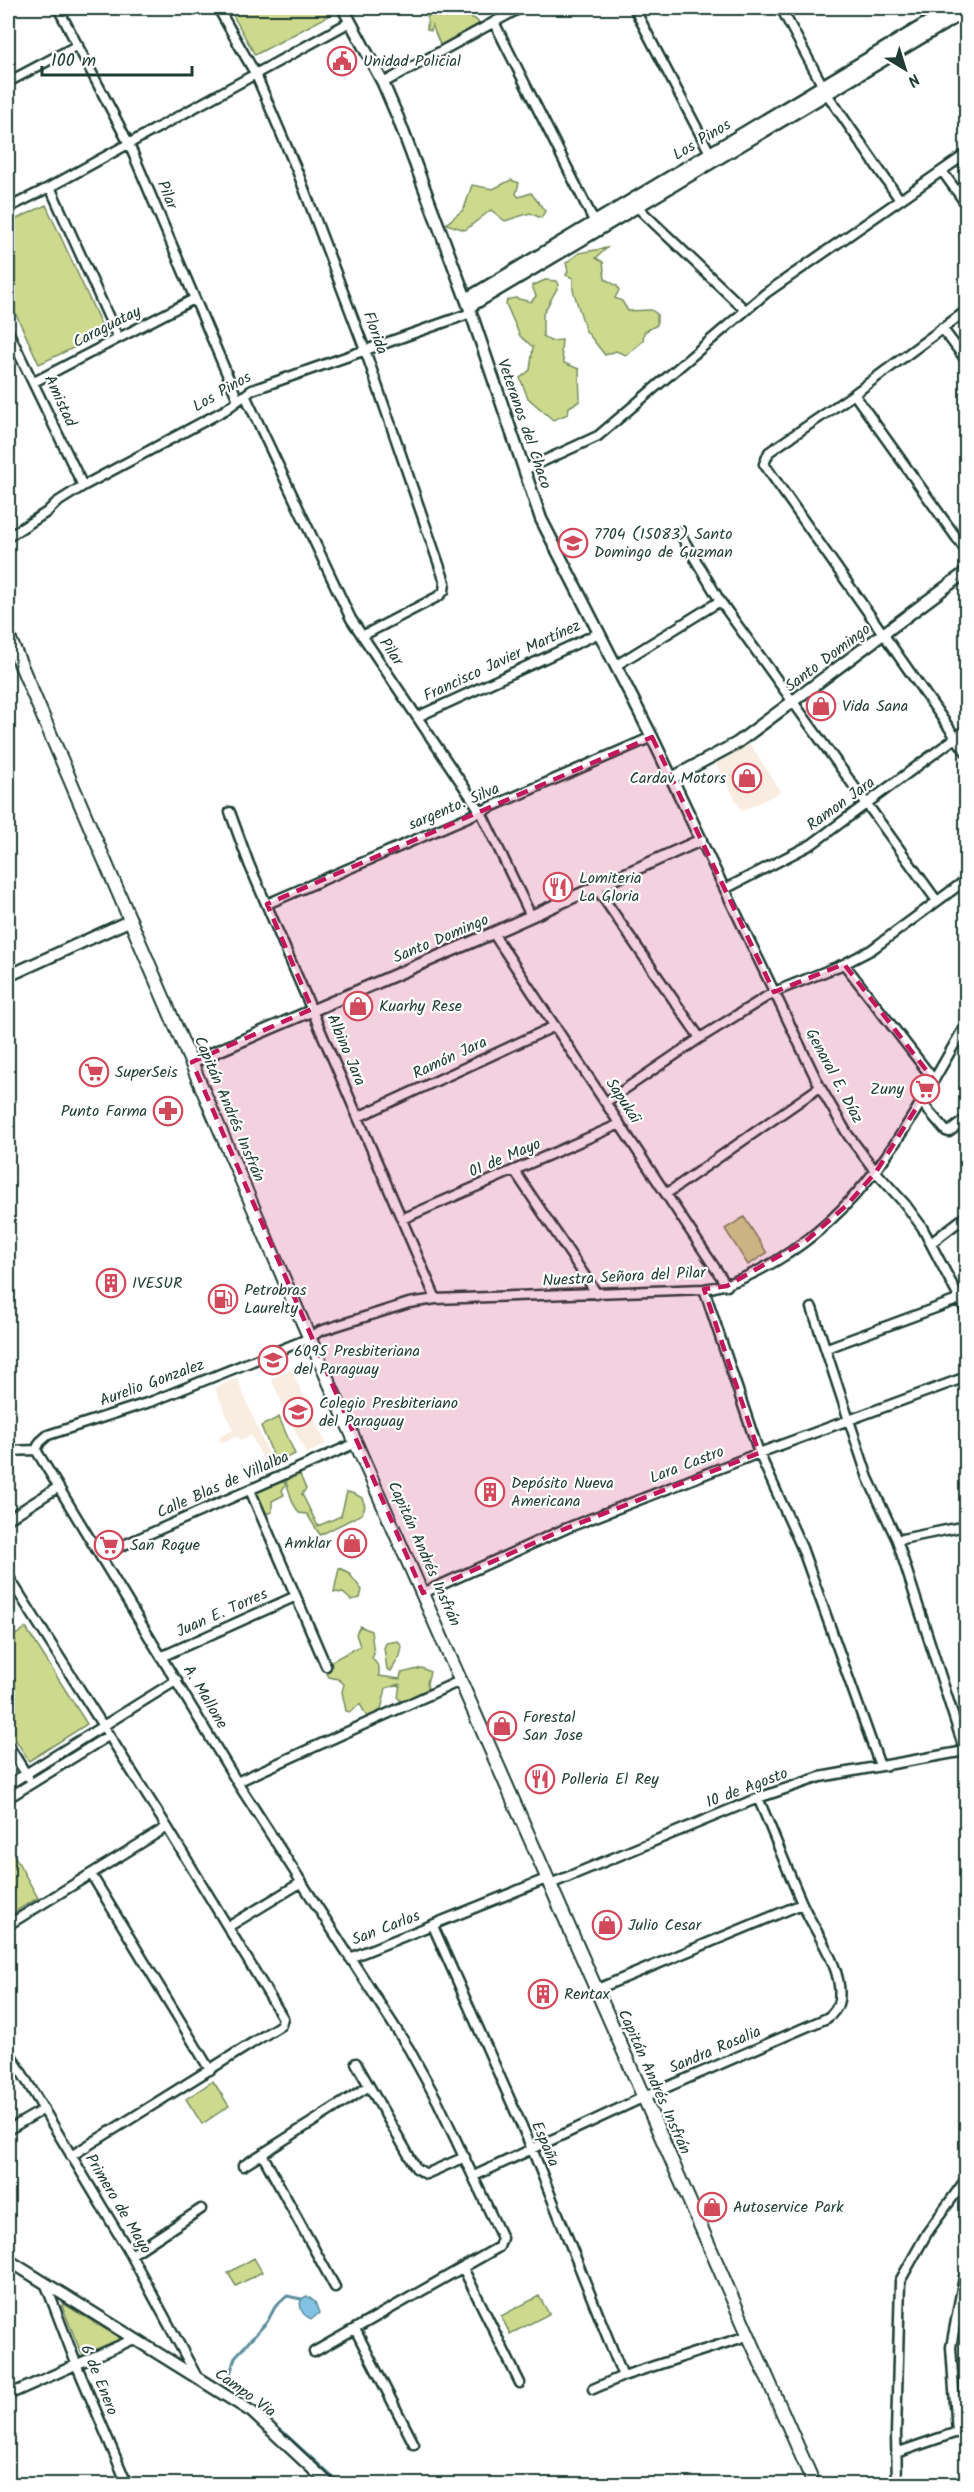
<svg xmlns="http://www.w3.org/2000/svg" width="974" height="2492" font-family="Kalam,sans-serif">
  <rect width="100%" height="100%" fill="#fff"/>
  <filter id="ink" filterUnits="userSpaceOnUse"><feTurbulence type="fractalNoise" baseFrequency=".0167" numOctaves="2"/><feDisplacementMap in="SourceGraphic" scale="12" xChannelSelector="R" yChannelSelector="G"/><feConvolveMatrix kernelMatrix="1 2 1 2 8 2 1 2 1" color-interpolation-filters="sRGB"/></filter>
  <g filter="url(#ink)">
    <!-- built -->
    <path fill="#f9ece1" d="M750 744 781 792 742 811 715 763Z
      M291 1369 326 1444 306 1454 271 1379Z
      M237 1378 272 1463 266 1466 251 1435 240 1440 238 1436 222 1443 219 1437 233 1430 215 1388Z"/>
    <!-- green -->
    <path fill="#cdda8e" stroke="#768c61" stroke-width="1.5" d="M229 8H330L334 13 255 55Z
      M428 8H464L467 16 475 19 481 25 480 33 444 54 432 25 431 31 427 29Z
      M511 180 519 183 516 194 519 197 531 193 545 211 541 218 530 213 505 221 491 210 465 230 446 224 464 209 472 185 493 189Z
      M46 205 105 333 39 364 8 297V223Z
      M607 248 596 258 603 262 605 279 617 286 619 290 615 298 622 301 628 311 651 310 657 314V325L644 332 643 341 626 355 616 351 605 355 586 331 573 290V278L566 275 568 271 566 263 579 253Z
      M545 280 557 281 559 285 543 314V336L550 341 562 340 561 351 564 363 579 369 580 401 569 407 568 414 553 420 528 398 520 378 530 370 533 347 520 336 506 304 507 300 515 298 531 302 536 296 532 286Z
      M744 1217 767 1253 748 1265 725 1229Z
      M279 1417 295 1454 276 1462 261 1426Z
      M292 1475H300L306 1489 302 1494 318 1526 341 1516 347 1492 355 1494 362 1498 365 1506 362 1514 320 1535 307 1514 299 1513 293 1503 286 1482Z
      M285 1482V1486L282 1490 284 1495 272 1501V1512L262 1515 257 1493 269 1483Z
      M339 1568 348 1572 362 1590 360 1598 351 1600 343 1593 334 1592Z
      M360 1626 371 1631 374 1654 372 1658 379 1667V1676L400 1679 401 1673 422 1668 430 1672 427 1683 429 1695 426 1698 414 1696 403 1703 398 1698 400 1684 386 1688 380 1714 368 1719 360 1704 350 1712 346 1711 342 1692 344 1684 338 1679 329 1677 325 1670 328 1663 360 1646 356 1634Z
      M26 1628 87 1724 29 1761 8 1728V1640Z
      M398 1641 402 1647 400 1656 391 1671 387 1669 384 1648 386 1643Z
      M8 1844 38 1898 8 1916Z
      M213 2081 229 2106 202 2124 186 2099Z
      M254 2258 262 2272 236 2286 228 2273Z
      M539 2296 549 2314 510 2334 501 2316Z
      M64 2304 120 2338 119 2341 85 2355 81 2353 62 2306Z"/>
    <!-- water -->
    <path fill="#83c2e3" stroke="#5b8d9d" stroke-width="1.5" d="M307 2296 315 2302 319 2313 312 2319C303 2316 299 2309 301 2299Z"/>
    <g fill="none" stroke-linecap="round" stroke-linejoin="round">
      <!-- stream -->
      <path stroke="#5b8d9d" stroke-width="3" d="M226 2388 235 2357 267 2322 275 2307 287 2296 301 2299
        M281 2430 340 2484"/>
      <!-- street casing -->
      <g stroke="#1f3d34" stroke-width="13">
        <path id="street" d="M58 8 129 144 238 400
          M218 8 256 75 298 173 365 350 445 582 444 591 439 596 362 636
          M634 8 710 153
          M781 8 827 94 900 200
          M494 22 597 227
          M8 82 78 45
          M383 83 520 8
          M942 171 966 204
          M50 187 118 338
          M634 204 744 309
          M8 208 50 187 350 22
          M966 311 854 394 769 452 764 464 966 752
          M942 328 966 360
          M8 331 83 486
          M34 382 194 299
          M854 394 966 551
          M245 395 351 619 481 812 531 916
          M524 470 598 436 766 293 966 154
          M679 532 720 601 937 901
          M8 537 47 512 56 503 83 486 225 410 252 390 471 313
          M615 666 720 601
          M417 717 599 633
          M230 812 249 864 436 1299
          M701 840 820 1087 848 1135 876 1172 905 1204 922 1227 966 1311
          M595 886 700 1038
          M725 889 812 844 966 730
          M267 904 652 737
          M493 933 727 1286
          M844 964 934 1080
          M606 1102 700 1038 774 992 844 964 871 950 966 880
          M921 1102 946 1131 949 1132 966 1119
          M358 1117 555 1026
          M514 1170 597 1294
          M666 1194 820 1087
          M402 1219 620 1124
          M931 1243 966 1216
          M704 1289 759 1453 802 1548 880 1766
          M812 1308 868 1478 897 1540 966 1755
          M827 1348 960 1299
          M36 1450 237 1782 409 2049 438 2102 502 2238 499 2247 314 2352
          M8 1451 36 1450 40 1442 48 1435 153 1401 310 1338 320 1331 409 1303 436 1299 704 1289C731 1285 752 1275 776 1261 869 1206 914 1114 966 1024
          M250 1490 326 1666
          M8 1519 57 1488
          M897 1540 966 1526
          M101 1555 356 1443
          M8 1576 167 1827 283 2018 281 2025 71 2156
          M423 1593 567 1528 759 1453 966 1377
          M163 1656 294 1597
          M8 1745 28 1777
          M237 1782 462 1680
          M8 1785 177 1680
          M8 1798 108 1736
          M91 1874 210 2070
          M548 1885 758 1798 820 1777 965 1751
          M8 1925 167 1827
          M433 1926 532 2149 623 2376
          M228 1927 302 1882
          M350 1958 546 1879
          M595 1990 802 1904
          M8 2050 131 2255 197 2377
          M356 2063 416 2168 426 2174 465 2157
          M8 2130 44 2109
          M262 2154 335 2287
          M243 2166 369 2086
          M474 2176 642 2098 827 2018C833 2014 838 2007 839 2000 844 1967 813 1930 801 1901 786 1867 773 1832 758 1798
          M131 2255 201 2209
          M463 2268 520 2383
          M46 2285 77 2366 127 2484
          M355 2329 414 2444
          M593 2389 623 2376 747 2336
          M8 2395 134 2339
          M957 2433 951 2347 964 2277
          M896 2453 966 2429
          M897 2484 896 2434 900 2281 927 2233 966 2179"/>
      </g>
      <!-- secondary casing -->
      <g stroke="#1f3d34" stroke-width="15">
        <path id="secondary" d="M466 299 952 8
          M469 307 966 11
          M672 778 737 743 966 572
          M8 976 131 920
          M192 1062 493 933 701 840 652 737 541 519 469 307 398 118 383 83 343 8
          M8 2260 252 2412 329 2484"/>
      </g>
      <!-- primary casing -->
      <g stroke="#1f3d34" stroke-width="16">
        <path id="primary" d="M8 635 292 1298 814 2484"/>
      </g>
      <!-- street -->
      <use href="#street" stroke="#fff" stroke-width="8"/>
      <!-- secondary -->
      <use href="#secondary" stroke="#fff" stroke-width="10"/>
      <!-- primary -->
      <use href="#primary" stroke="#fff" stroke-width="12"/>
    </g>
  </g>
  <!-- marked area -->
  <path fill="#c2185b" fill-opacity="0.2" stroke="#c2185b" stroke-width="4.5" stroke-dasharray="12 8" stroke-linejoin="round" d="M652 737 774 992 844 964 934 1080 876 1172 847 1205 807 1240 727 1286 704 1289 759 1453 567 1528 423 1593 192 1062 312 1009 267 904Z"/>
  <!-- icons -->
  <defs>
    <g id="civic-ring" transform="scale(1.5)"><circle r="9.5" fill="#fff" stroke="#d1495b" stroke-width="1.5"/><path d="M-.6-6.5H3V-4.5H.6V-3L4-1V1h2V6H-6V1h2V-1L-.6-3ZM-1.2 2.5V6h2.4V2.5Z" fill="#d1495b"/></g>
    <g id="school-ring" transform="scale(1.5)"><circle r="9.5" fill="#fff" stroke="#d1495b" stroke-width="1.5"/><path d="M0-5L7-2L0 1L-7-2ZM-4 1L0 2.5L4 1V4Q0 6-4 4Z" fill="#d1495b"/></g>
    <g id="shop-ring" transform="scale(1.5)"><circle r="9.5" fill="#fff" stroke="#d1495b" stroke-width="1.5"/><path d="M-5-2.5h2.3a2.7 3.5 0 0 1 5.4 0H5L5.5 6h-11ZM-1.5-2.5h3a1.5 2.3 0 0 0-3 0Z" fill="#d1495b"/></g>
    <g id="restaurant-ring" transform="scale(1.5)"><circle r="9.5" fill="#fff" stroke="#d1495b" stroke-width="1.5"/><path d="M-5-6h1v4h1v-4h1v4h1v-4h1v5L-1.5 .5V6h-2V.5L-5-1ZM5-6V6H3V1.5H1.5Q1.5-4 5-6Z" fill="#d1495b"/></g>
    <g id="supermarket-ring" transform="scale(1.5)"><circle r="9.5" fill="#fff" stroke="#d1495b" stroke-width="1.5"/><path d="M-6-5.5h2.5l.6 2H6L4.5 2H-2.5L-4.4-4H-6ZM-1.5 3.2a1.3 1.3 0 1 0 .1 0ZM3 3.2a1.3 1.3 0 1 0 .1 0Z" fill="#d1495b"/></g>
    <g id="pharmacy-ring" transform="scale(1.5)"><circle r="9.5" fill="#fff" stroke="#d1495b" stroke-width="1.5"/><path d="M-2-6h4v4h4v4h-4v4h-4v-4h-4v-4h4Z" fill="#d1495b"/></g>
    <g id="building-ring" transform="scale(1.5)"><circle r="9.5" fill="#fff" stroke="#d1495b" stroke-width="1.5"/><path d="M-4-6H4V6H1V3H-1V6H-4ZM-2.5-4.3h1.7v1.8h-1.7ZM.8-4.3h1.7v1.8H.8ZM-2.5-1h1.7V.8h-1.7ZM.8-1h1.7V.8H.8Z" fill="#d1495b"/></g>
    <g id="fuel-ring" transform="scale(1.5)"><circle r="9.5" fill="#fff" stroke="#d1495b" stroke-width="1.5"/><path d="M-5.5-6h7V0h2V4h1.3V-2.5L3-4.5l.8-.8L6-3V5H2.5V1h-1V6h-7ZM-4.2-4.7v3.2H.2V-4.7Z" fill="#d1495b"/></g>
  </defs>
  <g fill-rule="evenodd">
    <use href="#civic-ring" x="342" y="61"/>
    <use href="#school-ring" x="573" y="543"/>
    <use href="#shop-ring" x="821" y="706"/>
    <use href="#shop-ring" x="747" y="778"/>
    <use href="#restaurant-ring" x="558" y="887"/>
    <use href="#shop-ring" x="358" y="1006"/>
    <use href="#supermarket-ring" x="94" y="1072"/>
    <use href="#supermarket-ring" x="925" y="1089"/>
    <use href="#pharmacy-ring" x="168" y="1111"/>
    <use href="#building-ring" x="111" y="1283"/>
    <use href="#fuel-ring" x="223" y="1299"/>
    <use href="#school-ring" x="273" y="1360"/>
    <use href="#school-ring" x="298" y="1412"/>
    <use href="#building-ring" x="490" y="1492"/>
    <use href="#shop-ring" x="352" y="1543"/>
    <use href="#supermarket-ring" x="109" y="1545"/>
    <use href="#shop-ring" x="502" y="1726"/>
    <use href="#restaurant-ring" x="540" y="1779"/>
    <use href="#shop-ring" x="607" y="1925"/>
    <use href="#building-ring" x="543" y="1994"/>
    <use href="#shop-ring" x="712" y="2207"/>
  </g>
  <g text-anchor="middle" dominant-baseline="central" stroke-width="4.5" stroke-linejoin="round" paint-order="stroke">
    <!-- poi labels -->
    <g font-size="16" fill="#1f3d34" stroke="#fff" text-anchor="start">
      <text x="363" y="61">Unidad Policial</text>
      <text x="594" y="534">7704 (15083) Santo<tspan x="594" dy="18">Domingo de Guzman</tspan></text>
      <text x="842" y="706">Vida Sana</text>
      <text x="726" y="778" text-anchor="end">Cardav Motors</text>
      <text x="579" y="878">Lomiteria<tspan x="579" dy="18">La Gloria</tspan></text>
      <text x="379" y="1006">Kuarhy Rese</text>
      <text x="115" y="1072">SuperSeis</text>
      <text x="904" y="1089" text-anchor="end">Zuny</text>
      <text x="147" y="1111" text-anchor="end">Punto Farma</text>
      <text x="132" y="1283">IVESUR</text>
      <text x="244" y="1290">Petrobras<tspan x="244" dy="18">Laurelty</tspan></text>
      <text x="294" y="1351">6095 Presbiteriana<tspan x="294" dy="18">del Paraguay</tspan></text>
      <text x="319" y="1403">Colegio Presbiteriano<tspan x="319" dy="18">del Paraguay</tspan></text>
      <text x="511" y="1483">Depósito Nueva<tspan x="511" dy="18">Americana</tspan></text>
      <text x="331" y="1543" text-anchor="end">Amklar</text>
      <text x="130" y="1545">San Roque</text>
      <text x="523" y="1717">Forestal<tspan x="523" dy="18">San Jose</tspan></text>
      <text x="561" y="1779">Polleria El Rey</text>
      <text x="628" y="1925">Julio Cesar</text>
      <text x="564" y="1994">Rentax</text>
      <text x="733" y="2207">Autoservice Park</text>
    </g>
    <!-- street labels -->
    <g font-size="16" fill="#1f3d34" stroke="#fff">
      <text transform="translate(702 140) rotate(-31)">Los Pinos</text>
      <text transform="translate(167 195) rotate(67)">Pilar</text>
      <text transform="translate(107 327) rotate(-27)">Caraguatay</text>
      <text transform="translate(375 333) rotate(70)">Florida</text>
      <text transform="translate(222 392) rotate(-30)">Los Pinos</text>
      <text transform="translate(60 401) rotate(65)">Amistad</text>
      <text transform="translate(524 424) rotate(71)">Veteranos del Chaco</text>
      <text transform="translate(391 652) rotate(55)">Pilar</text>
      <text transform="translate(828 658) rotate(-37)">Santo Domingo</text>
      <text transform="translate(502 661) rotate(-25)">Francisco Javier Martínez</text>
      <text transform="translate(841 804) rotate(-36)">Ramon Jara</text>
      <text transform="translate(454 807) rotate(-23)">sargento. Silva</text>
      <text transform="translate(441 939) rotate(-23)">Santo Domingo</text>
      <text transform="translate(346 1050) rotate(67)">Albino Jara</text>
      <text transform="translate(450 1058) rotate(-25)">Ramón Jara</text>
      <text transform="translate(834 1076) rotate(62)">Genaral E. Díaz</text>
      <text transform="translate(623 1101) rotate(57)">Sapukái</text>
      <text transform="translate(229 1109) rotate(67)">Capitán Andrés Insfrán</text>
      <text transform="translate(505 1158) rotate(-23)">01 de Mayo</text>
      <text transform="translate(624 1277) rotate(-3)">Nuestra Señora del Pilar</text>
      <text transform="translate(152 1383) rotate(-20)">Aurelio Gonzalez</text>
      <text transform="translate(687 1465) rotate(-21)">Lara Castro</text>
      <text transform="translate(223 1485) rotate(-24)">Calle Blas de Villalba</text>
      <text transform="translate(424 1554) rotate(66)">Capitán Andrés Insfrán</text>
      <text transform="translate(222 1613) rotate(-24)">Juan E. Torres</text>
      <text transform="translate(205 1697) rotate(59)">A. Mallone</text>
      <text transform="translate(747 1788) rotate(-21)">10 de Agosto</text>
      <text transform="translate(386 1928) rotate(-21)">San Carlos</text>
      <text transform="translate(715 2050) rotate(-23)">Sandra Rosalia</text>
      <text transform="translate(654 2082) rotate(66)">Capitán Andrés Insfrán</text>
      <text transform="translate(545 2144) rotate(67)">España</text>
      <text transform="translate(118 2204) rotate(59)">Primero de Mayo</text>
      <text transform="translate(99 2380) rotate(68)">6 de Enero</text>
      <text transform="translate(245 2393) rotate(36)">Campo Via</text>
    </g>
  </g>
  <!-- margin -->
  <rect width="974" height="2492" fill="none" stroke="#fff" stroke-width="30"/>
  <rect x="15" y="15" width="944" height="2462" fill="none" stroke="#1f3d34" stroke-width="2" filter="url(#ink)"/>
  <!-- north arrow -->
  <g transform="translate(905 69) rotate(142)" stroke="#ffffff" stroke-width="4.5" paint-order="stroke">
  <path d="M0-4.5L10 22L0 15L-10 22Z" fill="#1f3d34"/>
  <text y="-9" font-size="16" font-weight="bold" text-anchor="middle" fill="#1f3d34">N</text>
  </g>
  <!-- scale -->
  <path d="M42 66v9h150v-9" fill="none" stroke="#1f3d34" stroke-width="3"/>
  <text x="51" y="66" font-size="18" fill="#1f3d34" stroke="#ffffff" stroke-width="4.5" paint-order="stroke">100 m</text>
</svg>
